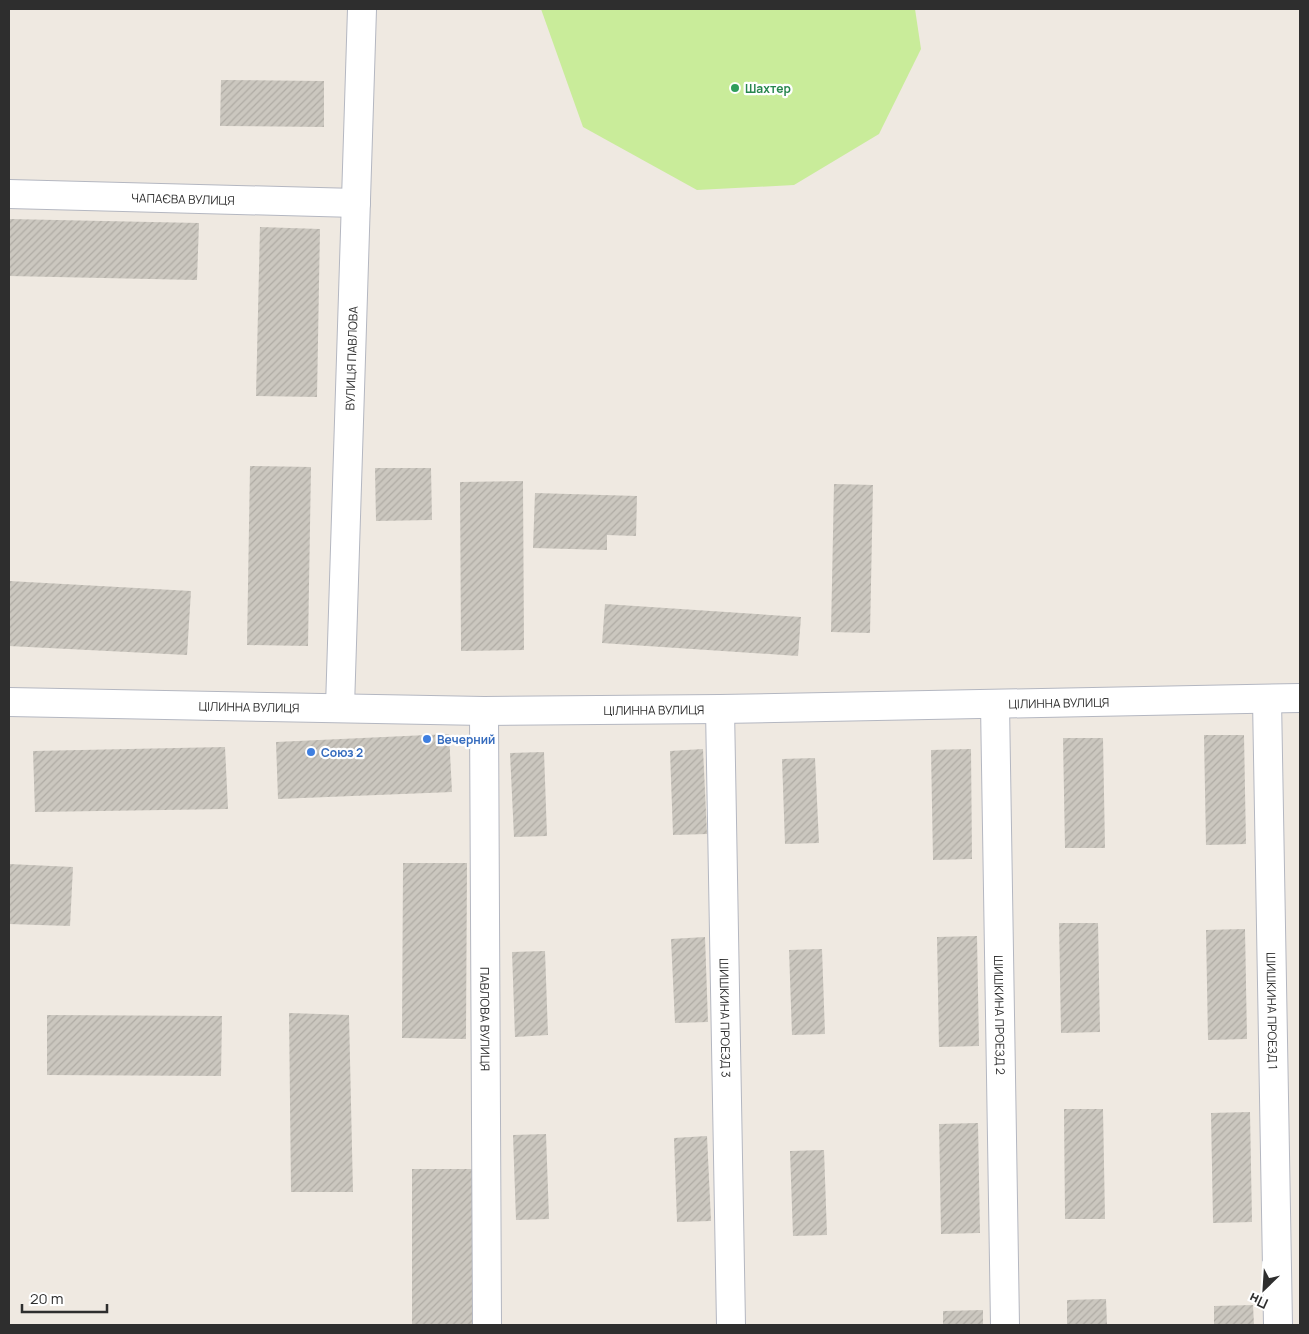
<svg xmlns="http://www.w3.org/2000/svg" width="1309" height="1334" font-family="Manrope,sans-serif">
  <defs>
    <pattern id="building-hatch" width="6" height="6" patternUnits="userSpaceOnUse" patternTransform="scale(1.25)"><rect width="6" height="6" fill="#cbc7bf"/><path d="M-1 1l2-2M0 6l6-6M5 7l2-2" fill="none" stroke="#afaba4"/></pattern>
  </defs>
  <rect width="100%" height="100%" fill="#efe9e1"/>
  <!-- pitch -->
  <path fill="#c9ec9a" d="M541 9H915L921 49 879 134 794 185 697 190 583 127Z"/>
  <!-- building -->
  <path fill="url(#building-hatch)" d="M221 80 324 81V127L220 126Z
    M9 219 199 223 197 280 9 276Z
    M260 227 320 229 317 397 256 396Z
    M250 466 311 467 308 646 247 645Z
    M375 468H431L432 520 376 521Z
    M523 481 524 650 461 651 460 482Z
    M834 484 873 485 870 633 831 632Z
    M535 493 637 496 636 536 607 535V550L533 548Z
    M9 581 191 591 187 655 9 646Z
    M605 604 801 617 798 656 602 643Z
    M449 734 452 792 278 799 276 742Z
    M1204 735H1244L1246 844 1206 845Z
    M1063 738H1103L1105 848H1065Z
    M225 747 228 809 35 812 33 751Z
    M703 749 707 834 673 835 670 751Z
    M971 749 972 859 933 860 931 750Z
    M544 752 547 836 514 837 510 753Z
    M815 758 819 843 785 844 782 759Z
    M403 863H467L466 1039 402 1038Z
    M9 864 73 867 70 926 9 924Z
    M1059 923H1098L1100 1032 1061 1033Z
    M1245 929 1247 1039 1208 1040 1206 930Z
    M977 936 979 1046 939 1047 937 937Z
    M705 937 708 1022 675 1023 671 939Z
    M822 949 825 1034 792 1035 789 950Z
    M545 951 548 1035 515 1037 512 952Z
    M289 1013 349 1015 353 1192H291Z
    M47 1015 222 1016 221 1076 47 1075Z
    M1064 1109H1103L1105 1219H1065Z
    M1250 1112 1252 1222 1213 1223 1211 1113Z
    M978 1123 980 1233 941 1234 939 1124Z
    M546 1134 549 1219 516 1220 513 1135Z
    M707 1136 711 1221 677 1222 674 1138Z
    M824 1150 827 1235 793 1236 790 1151Z
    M412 1169H474L473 1325H412Z
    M1106 1299 1107 1325H1067V1300Z
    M1253 1305 1254 1325H1214V1306Z
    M983 1310V1325H943V1311Z"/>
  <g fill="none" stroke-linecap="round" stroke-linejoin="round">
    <!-- minor casing -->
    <g stroke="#b4b7c1" stroke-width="30">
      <g id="minor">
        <path id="s1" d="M9 194 356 203"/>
        <path id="s2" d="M1267 699 1278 1325"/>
        <path id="s3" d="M9 702 484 711 720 709 1300 698"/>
        <path id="s4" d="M995 704 1005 1325"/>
        <path id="s5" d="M340 707 362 9"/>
        <path id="s6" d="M720 709 731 1325"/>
        <path id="s7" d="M484 711 487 1325"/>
      </g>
    </g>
    <!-- minor -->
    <use href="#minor" stroke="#fff" stroke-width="28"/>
  </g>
  <!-- markers -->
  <circle fill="#2e9e5b" stroke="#fff" stroke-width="2" cx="735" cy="88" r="5"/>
  <g fill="#3f7fe0" stroke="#fff" stroke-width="2">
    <circle cx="427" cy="739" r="5"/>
    <circle cx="311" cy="752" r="5"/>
  </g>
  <g text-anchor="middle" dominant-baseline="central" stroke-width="4.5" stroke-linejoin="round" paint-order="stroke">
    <!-- leisure labels -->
    <g font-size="12" font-weight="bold" fill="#27864d" stroke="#fff" text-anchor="start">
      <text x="745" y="88">Шахтер</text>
    </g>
    <!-- street labels -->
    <g font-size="12" fill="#2e2e2e" stroke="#fff">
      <text stroke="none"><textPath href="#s1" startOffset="174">ЧАПАЄВА ВУЛИЦЯ</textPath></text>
      <text stroke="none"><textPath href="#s5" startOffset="349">ВУЛИЦЯ ПАВЛОВА</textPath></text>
      <text stroke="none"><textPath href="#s3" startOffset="1050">ЦІЛИННА ВУЛИЦЯ</textPath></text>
      <text stroke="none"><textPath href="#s3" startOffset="240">ЦІЛИННА ВУЛИЦЯ</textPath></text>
      <text stroke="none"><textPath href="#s3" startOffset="645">ЦІЛИННА ВУЛИЦЯ</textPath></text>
      <text stroke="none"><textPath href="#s2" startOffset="312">ШИШКИНА ПРОЕЗД 1</textPath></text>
      <text stroke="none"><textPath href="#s4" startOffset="311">ШИШКИНА ПРОЕЗД 2</textPath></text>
      <text stroke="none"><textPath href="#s6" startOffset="309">ШИШКИНА ПРОЕЗД 3</textPath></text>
      <text stroke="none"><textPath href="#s7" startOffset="308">ПАВЛОВА ВУЛИЦЯ</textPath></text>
    </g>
    <!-- shop labels -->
    <g font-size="12" font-weight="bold" fill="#366cbe" stroke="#fff" text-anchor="start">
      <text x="437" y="739">Вечерний</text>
      <text x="321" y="752">Союз 2</text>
    </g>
  </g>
  <!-- border -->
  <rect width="1309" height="1334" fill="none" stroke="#2e2e2e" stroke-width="20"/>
  <!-- north arrow -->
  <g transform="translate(1264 1289) rotate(205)" stroke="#ffffff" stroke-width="4" paint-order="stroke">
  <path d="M0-4L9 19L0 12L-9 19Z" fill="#2e2e2e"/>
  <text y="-8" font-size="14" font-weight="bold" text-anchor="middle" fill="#2e2e2e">Пн</text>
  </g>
  <!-- scale -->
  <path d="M22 1304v8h85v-8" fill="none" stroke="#2e2e2e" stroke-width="2.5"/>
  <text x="30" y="1304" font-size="15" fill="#2e2e2e" stroke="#ffffff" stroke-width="4" paint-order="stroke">20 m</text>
</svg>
